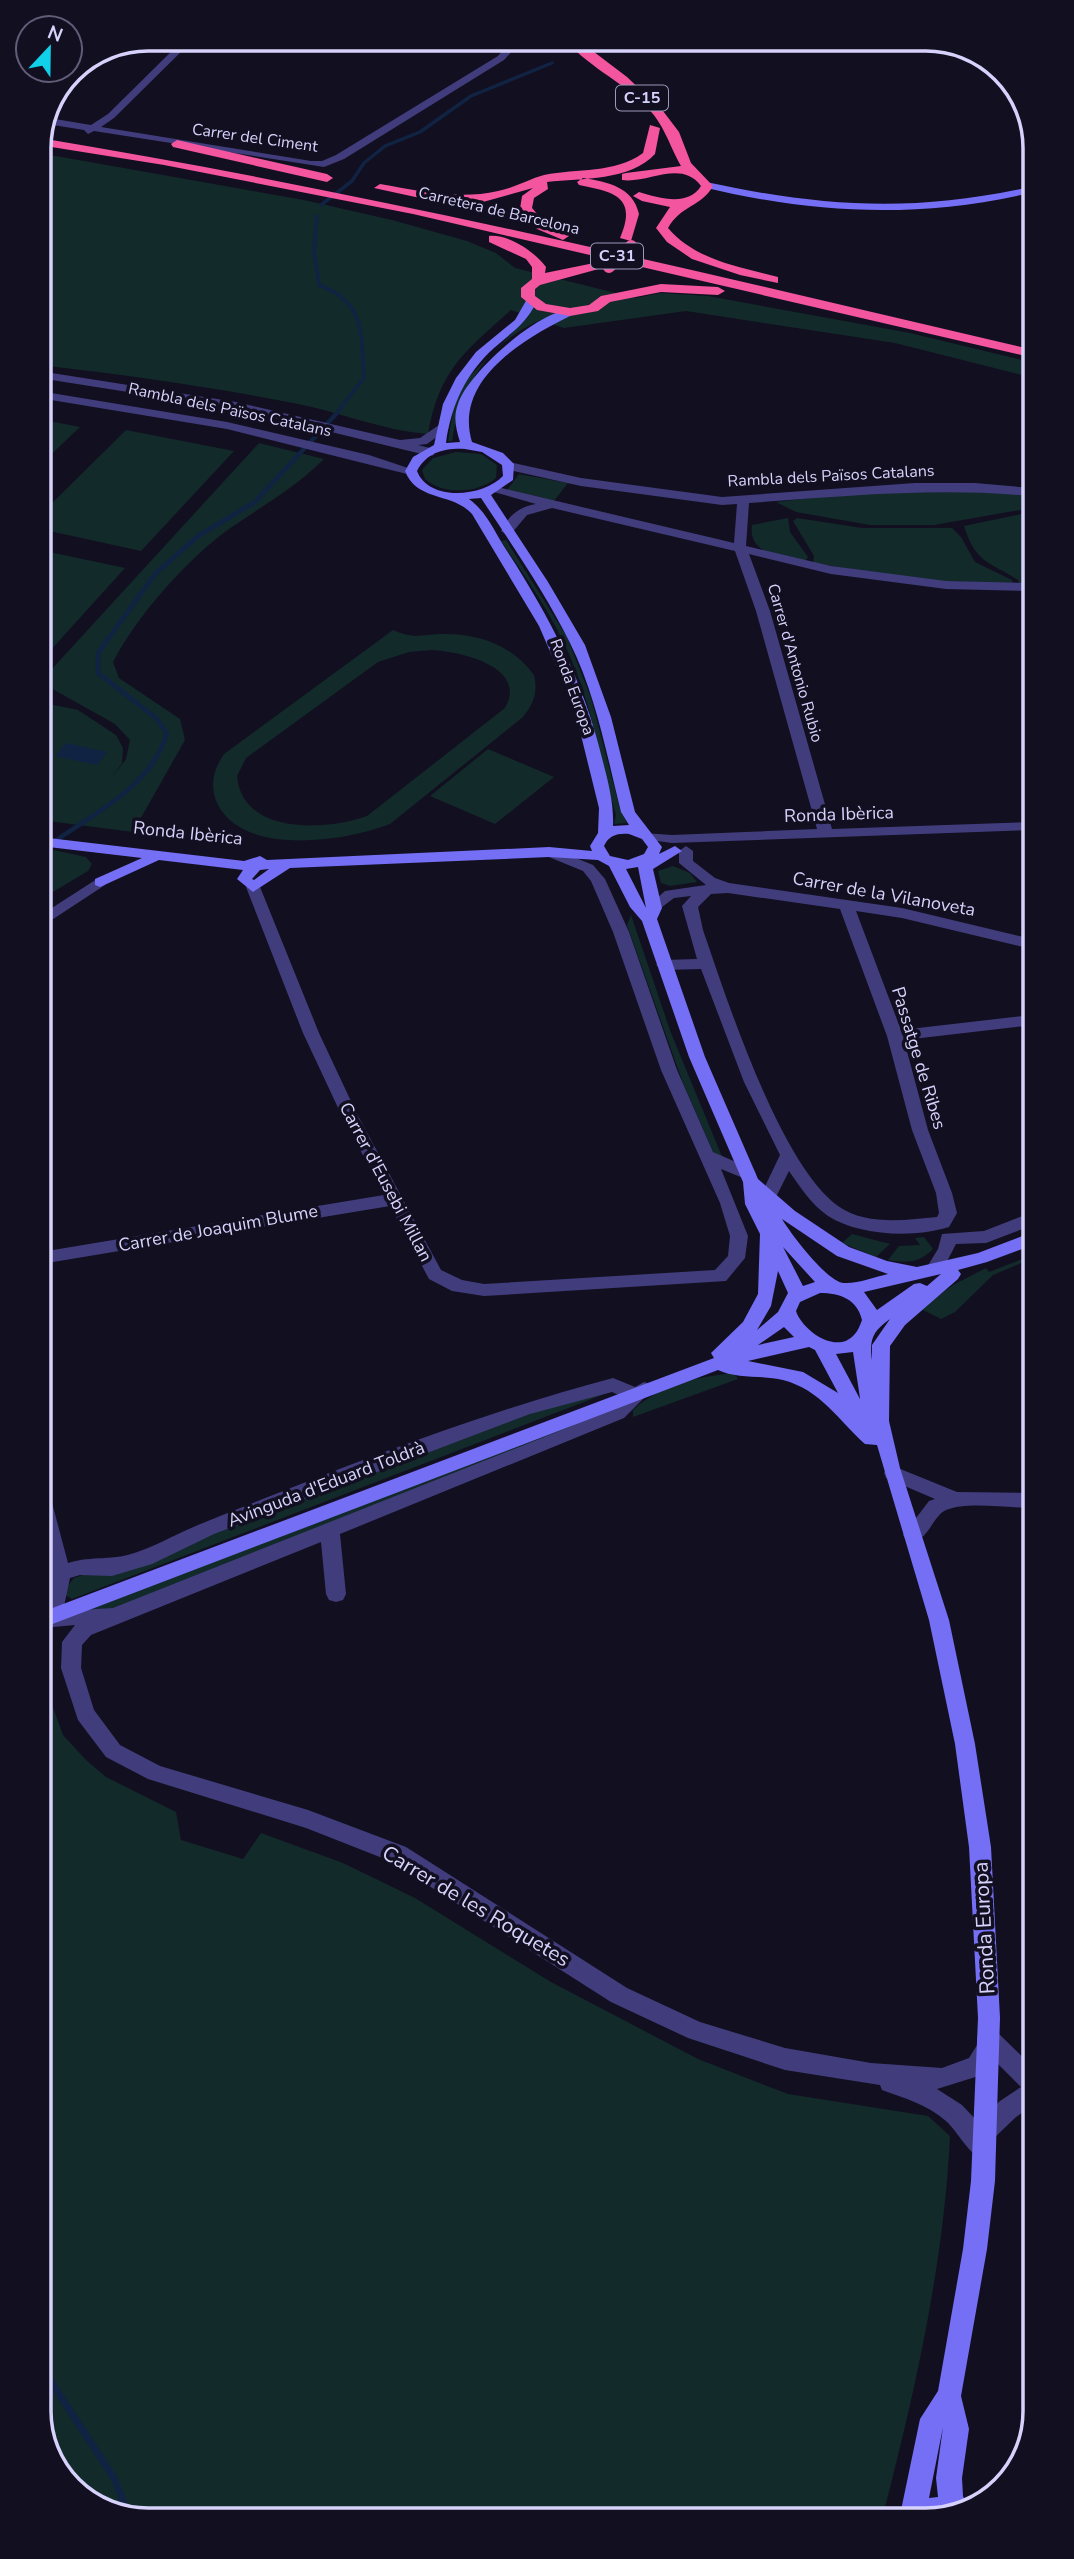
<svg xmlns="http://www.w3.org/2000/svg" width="1074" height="2559" font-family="'Nunito Sans',sans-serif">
  <rect width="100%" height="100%" fill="#120f21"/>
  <!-- green -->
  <path fill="#122a2a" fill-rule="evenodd" d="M39 153 304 200 392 220 467 241 496 253 515 268 636 298 660 293 708 296 910 333 1030 362V377L895 343 686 311 564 328 540 320C487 345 461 385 452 441H448L454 405 467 379 529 316 511 310C465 351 439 370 428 434 380 430 344 413 298 404 212 387 127 375 39 365Z
    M39 419 80 427 39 466Z
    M126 430 234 451 141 551 40 529V515Z
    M259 443 324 459C295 488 262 506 229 529 187 559 137 616 113 662L119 678 180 719 185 740 133 832 40 820V702L78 710 116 735 123 748 122 763 109 781 126 759 130 740 115 724 40 682Z
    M456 452 481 454 497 465 496 478C477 494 443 495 425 479L422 470 433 458Z
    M519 474 568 483 554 501 507 490Z
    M956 490 1031 495V508L934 525H870L796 512 776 502 862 492Z
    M1031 512V583L1019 584 1018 580C989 561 976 564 964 526Z
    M788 518 790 532 808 557 805 561C782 555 748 556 752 525Z
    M797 518 862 528H952L961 537 975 562 1012 580 1013 584 920 580 813 563 814 556 793 521Z
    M506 540 567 637 591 698 620 809 627 823 614 824 616 815C602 767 594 718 576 671 558 623 530 583 501 541Z
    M40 550 125 568 40 662Z
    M393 630C413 639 420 635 441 634 478 633 512 645 534 675 538 693 534 703 523 717L390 824C347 841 245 857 218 805 209 787 213 770 224 754ZM431 650C458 651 529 666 505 708L367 816C326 831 242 835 237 776L246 758 378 662 409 652Z
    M488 749 554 777 495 824 430 796Z
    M40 847 86 857 92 864 88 871 41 899Z
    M673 866 690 873 697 882 670 886 661 883 658 871Z
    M631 915 671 1033 723 1159 714 1154 683 1083 627 925Z
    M852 1234 890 1244 876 1257 842 1243Z
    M924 1237 933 1249C920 1263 906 1263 888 1260L899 1246 920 1245 915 1238Z
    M1033 1255V1258L993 1275 955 1312 941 1319 921 1309 953 1285 986 1268 989 1272Z
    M734 1373 738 1379 633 1417V1410C662 1384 696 1377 734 1373Z
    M610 1392 72 1599 62 1593 74 1578 88 1573 210 1534 527 1414Z
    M604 1415 114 1610 90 1609 527 1440Z
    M42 1677 63 1735 86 1760 106 1777 176 1812 181 1840 243 1859 261 1833 343 1863 415 1898 551 1982 698 2059 788 2094 928 2116 950 2136C944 2263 915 2392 883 2515L140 2520 81 2498 44 2446Z"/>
  <!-- water -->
  <path fill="#112343" d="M66 743 107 752 97 765 55 756Z"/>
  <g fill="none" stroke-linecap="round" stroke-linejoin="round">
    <!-- stream-far2 -->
    <path stroke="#112343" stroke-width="3.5" d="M614 51 668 48 698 39
      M321 205 352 181 364 163 385 146 420 132 471 96 552 63
      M317 216 314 250 319 285C366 302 361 335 364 378L335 415"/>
    <!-- stream-far1 -->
    <path stroke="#112343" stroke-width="4.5" d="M40 852C85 817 151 790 167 733L156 718 98 673V653L155 574 198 536 255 502 337 413"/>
    <!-- stream -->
    <path stroke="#112343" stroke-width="7" d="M44 2371 114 2478 129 2516"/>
    <!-- street -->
    <path fill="#413d7c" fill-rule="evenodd" d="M184 39H194L114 118 101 127 311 161H322L336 155 498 56 503 50 445 42 441 39 506 45 508 39H517L515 48 504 60 344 159 324 167 94 131 88 134 84 130 47 124 49 118 91 125 108 114Z
      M39 371 236 402 400 440 420 438 439 425 449 428 427 444 418 445 434 449V455L430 456 236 409 39 378Z
      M39 391 227 422 369 455 417 471 411 475 227 429 39 398Z
      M509 462 581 478 722 497 915 483H975L1031 488V496C936 487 844 496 749 503L746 546 831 566 946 581 1031 583V591L946 589 831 574 749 554 770 611 832 829 1032 822V830L672 843 643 839V833L672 835 817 829 756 611 735 551 552 508 527 515 511 534 507 535 501 531C509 515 519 507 536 504L487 490 493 486 734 543 737 504 722 505 581 486 505 469 503 466Z
      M686 846 693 851V861L715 878 729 883 902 908 1032 939V949L902 918 856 911 901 1030 1032 1015V1025L904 1040 928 1130 952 1193 957 1213 949 1227C914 1238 859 1236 828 1216 811 1204 800 1187 789 1171L774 1201H762L760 1197 780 1155 744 1082 701 969 664 970 656 965 664 960 697 959 682 906 691 896 674 898 654 913 646 908 665 891 706 885 679 863V851ZM728 893 840 909 887 1036 912 1130 936 1193 939 1213 937 1217C906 1220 866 1226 838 1206 780 1164 727 1000 703 930L698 907 711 894Z
      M549 847 593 865 605 879 629 932 677 1070 713 1152 754 1170 756 1174 748 1180 721 1169 748 1236 745 1258 726 1281 484 1296 452 1291 429 1279 390 1206 41 1264V1252L384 1195 340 1112 303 1033 246 887 253 882 260 887 319 1033 356 1112 441 1270 462 1280 484 1284 715 1270 728 1256 730 1236 720 1203 661 1070 613 932 591 881 583 871 544 855V849Z
      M100 877 105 879V885L41 927V915Z
      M1033 1212V1225L986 1243 956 1244 942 1271 936 1273 927 1267 938 1249 942 1234 984 1231Z
      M613 1378 635 1387 644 1382 650 1384 653 1389 624 1418 340 1534 346 1594 343 1600 336 1602 329 1600 326 1594 321 1542 91 1635 82 1645 81 1668 94 1710 120 1745 160 1766 308 1810 406 1847 627 1988 700 2022 785 2048 871 2063 942 2068 969 2058 979 2042 977 2038 980 2031 988 2027 996 2031 1035 2069V2104L1016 2117 992 2140 996 2149 992 2157 984 2160C968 2154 959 2133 946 2121 928 2105 904 2098 882 2090L880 2085 785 2070 688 2038 611 2002 390 1861 306 1828 148 1779 106 1757 78 1720 61 1668 62 1642 75 1625 42 1628V1614L51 1573 42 1536V1492L49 1494 51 1499 68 1563C93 1555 113 1562 140 1551 162 1543 182 1531 203 1523 337 1469 473 1415 613 1378ZM612 1392 623 1397 612 1408 567 1428 113 1608 63 1611 70 1578 80 1575 112 1576 152 1564 214 1534 530 1414ZM993 2059 1021 2087 1000 2101 978 2122 962 2105 937 2089 985 2074Z
      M893 1466 957 1492 1033 1493V1508C1010 1508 966 1501 946 1510 931 1517 927 1547 906 1540L903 1535 929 1501 935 1499 886 1478 884 1473 886 1468Z"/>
    <!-- secondary -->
    <path fill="#756ff5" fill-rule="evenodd" d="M706 182C822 207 913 213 1030 187V193C916 219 816 214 702 187L701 185Z
      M531 298 537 301C526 324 512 332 494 348 466 373 451 406 446 443L460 442C456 429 453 417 458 404 467 374 542 306 574 310V314C525 338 453 379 472 442L503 453 514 464 513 480 491 495 548 582 585 645 611 717 635 812 662 847 659 854 675 846 682 851 653 869 662 908 657 919 705 1057 758 1179 795 1211 849 1247 887 1261 917 1267 978 1253 1033 1232V1245L987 1262 958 1270 961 1274 958 1279 905 1325 890 1346 889 1421 900 1468 949 1620 975 1744 991 1847 1000 2018 998 2080 995 2181 987 2249 961 2396 969 2429 962 2478 963 2496 968 2509 961 2515H900L920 2419 938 2391 963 2249 971 2181 978 2018 969 1847 955 1744 929 1620 877 1445 865 1444C838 1420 821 1390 783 1380 763 1375 736 1379 718 1370L42 1628V1612L714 1358 711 1353 743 1322 758 1294 760 1234 745 1204 743 1182 689 1057 642 921 630 907 609 866 598 860 549 857 290 868 253 892 237 879 243 870 159 860 100 887 95 885V879L142 858 40 846V837L244 861 260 856 267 860 549 847 592 851 590 846 598 833 599 808 574 707 539 626 472 514C452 492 417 502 405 471L413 457 434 445 443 404 456 378 476 352 515 320 527 299ZM465 449 482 452 502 465 503 476C483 497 429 502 417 471 427 452 445 448 465 449ZM481 498C512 545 545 592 570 643 596 695 607 756 621 812L629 825 613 826C614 803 608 781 602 758 584 682 549 616 507 551 495 533 487 512 469 499ZM629 834 642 839 648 847 644 854 628 860 610 856 604 846C609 835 618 833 629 834ZM638 867 646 908 626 869ZM269 869 254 880 252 879 260 870ZM782 1219 837 1256 888 1274C875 1277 857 1284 844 1283 827 1282 791 1234 782 1219ZM783 1247 815 1282 803 1286ZM778 1271 788 1293 778 1312 757 1330 771 1306ZM941 1274 927 1286 920 1283 914 1284 877 1310 864 1292ZM820 1293C840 1293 857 1299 862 1320 860 1325 858 1331 854 1335 836 1355 802 1330 796 1311L800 1302ZM890 1319 872 1345V1360C869 1339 873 1331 890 1319ZM784 1327 794 1337 758 1345ZM809 1347 815 1350 838 1393 803 1372 748 1361ZM853 1352 860 1398V1399L836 1354ZM943 2427 936 2478 938 2497 929 2498Z"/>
    <!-- highway -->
    <path fill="#f3559e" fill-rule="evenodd" d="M565 39H577L627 77 663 111 679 132 691 163 713 186C701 207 681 205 668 228 695 260 740 267 778 277V283L740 275 692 259 667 242 656 228 670 207 642 201 633 196 639 192C659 198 688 207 701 186 681 159 648 184 622 180V174L626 173 681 166C668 143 665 125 645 105 622 82 583 63 565 39Z
      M650 125 660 128 655 154C630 181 582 178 547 182L548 189 534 198 532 208 545 223 568 233 569 236 563 240 537 229 520 209 522 196 533 188 483 202 443 203 374 188 380 184C419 191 459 200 498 191 514 188 529 179 544 175 578 168 614 174 643 153Z
      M40 138C374 193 702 272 1030 349V357L413 214 164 165 39 145Z
      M177 140 327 174 333 178 327 182 173 147 171 144Z
      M583 178C608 182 633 187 639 214L631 241 620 238C638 196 613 192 579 185L577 182Z
      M489 236C509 234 535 252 546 267L545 273 604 261V267L595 270 540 285 535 289V296L546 304 570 308 589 305 601 296 661 284 718 287 725 291 718 295 661 292 610 302 598 311 570 316 537 310 521 297V288L532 279V267L526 259 489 242Z"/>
    <!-- highway-bridge -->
    <path stroke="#f3559e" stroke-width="12" d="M609 267 631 246"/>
  </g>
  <g text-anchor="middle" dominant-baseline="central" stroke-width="7" stroke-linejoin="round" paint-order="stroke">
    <!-- shield labels -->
    <g fill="#120f21" stroke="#9c98ba" stroke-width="2">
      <rect x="616" y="85.5" width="52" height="25" rx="5"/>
      <rect x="591" y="243.5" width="52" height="25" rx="5"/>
    </g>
    <g font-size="16" font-weight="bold" fill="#d7d2fc">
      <text x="642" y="98">C-15</text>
      <text x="617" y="256">C-31</text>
    </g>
    <!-- far-street labels -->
    <g font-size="16" fill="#d7d2fc" stroke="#120f21">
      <text transform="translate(255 138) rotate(8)">Carrer del Ciment</text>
      <text transform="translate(499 211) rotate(13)">Carretera de Barcelona</text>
      <text transform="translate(230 410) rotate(12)">Rambla dels Països Catalans</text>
      <text transform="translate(831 476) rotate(-3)">Rambla dels Països Catalans</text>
      <text transform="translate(795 663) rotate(74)">Carrer d'Antonio Rubio</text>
      <text transform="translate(572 687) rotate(70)">Ronda Europa</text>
    </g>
    <!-- street labels -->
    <g font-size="18" fill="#d7d2fc" stroke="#120f21">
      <text transform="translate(839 814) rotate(-2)">Ronda Ibèrica</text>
      <text transform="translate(188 833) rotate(6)">Ronda Ibèrica</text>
      <text transform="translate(884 894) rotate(10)">Carrer de la Vilanoveta</text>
      <text transform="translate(919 1058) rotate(73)">Passatge de Ribes</text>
      <text transform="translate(386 1182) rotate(62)">Carrer d'Eusebi Millan</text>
      <text transform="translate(218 1228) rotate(-10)">Carrer de Joaquim Blume</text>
      <text transform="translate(326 1484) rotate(-21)">Avinguda d'Eduard Toldrà</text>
    </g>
    <!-- near-street labels -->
    <g font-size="21" fill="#d7d2fc" stroke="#120f21">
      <text transform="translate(476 1906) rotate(31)">Carrer de les Roquetes</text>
      <text transform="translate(984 1928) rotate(-93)">Ronda Europa</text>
    </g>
  </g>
  <!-- crop -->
  <path d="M0 0H1074V2559H0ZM148 51H926A97 97 0 0 1 1023 148V2411A97 97 0 0 1 926 2508H148A97 97 0 0 1 51 2411V148A97 97 0 0 1 148 51Z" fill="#120f21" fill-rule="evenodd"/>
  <path fill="none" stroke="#d7d2fc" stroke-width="3.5" d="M148 51H926A97 97 0 0 1 1023 148V2411A97 97 0 0 1 926 2508H148A97 97 0 0 1 51 2411V148A97 97 0 0 1 148 51Z"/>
  <!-- north arrow -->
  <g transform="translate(49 49) rotate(22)"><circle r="33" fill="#120f21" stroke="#615d79" stroke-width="2"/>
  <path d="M0-5L12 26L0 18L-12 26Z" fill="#10d0ea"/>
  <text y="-10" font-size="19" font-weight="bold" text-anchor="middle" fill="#d7d2fc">N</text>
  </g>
</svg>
